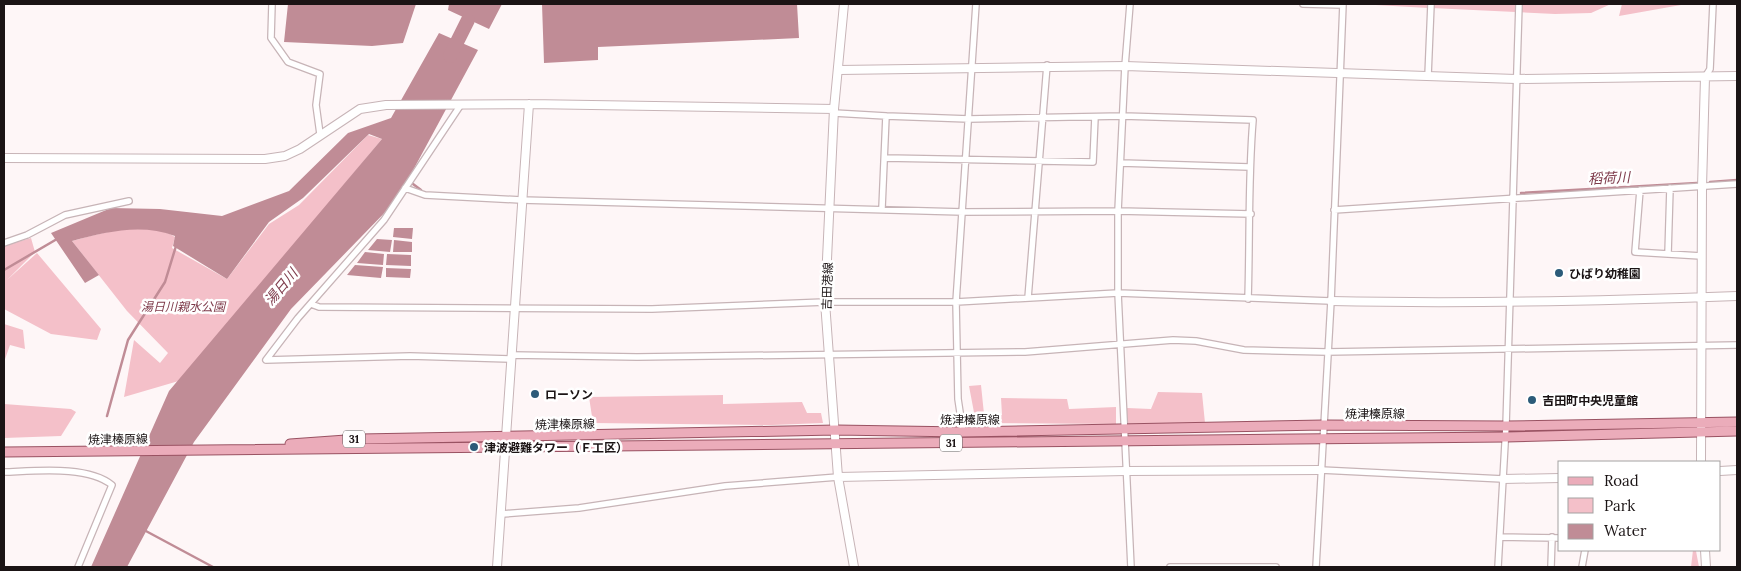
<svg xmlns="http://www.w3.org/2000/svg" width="1741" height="571" font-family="Lora,'Noto Sans JP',serif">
  <rect width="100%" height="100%" fill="#fef6f7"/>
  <!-- green -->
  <path fill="#f4c0c9" d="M1358 4H1428V8Z
    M1431 4H1611L1591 13 1555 14 1431 8Z
    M1622 4H1737L1681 5 1619 16Z
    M368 135 382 139 182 380 124 397 134 340 160 363 168 353 127 311 72 241C102 233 147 219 175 237L172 248 227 279 269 224 299 205Z
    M31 238 35 252 7 280 37 253 101 329 97 340 51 334 4 309V246Z
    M4 324 23 330 25 349 10 345 4 362Z
    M981 385 984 414 1002 415 1001 398 1067 399 1069 409 1116 407V424L976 423 969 386Z
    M1158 392 1202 393 1205 423 1127 424V408L1151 409Z
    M723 395V404L802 402 807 413H821L823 423 772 425 593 423 589 397Z
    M4 404 71 409 76 412 61 436 4 438Z
    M1693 550 1696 551 1699 567H1691Z"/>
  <!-- water -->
  <path fill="#c08c96" d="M288 4H416L403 43 372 46 284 42Z
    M449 4H502L489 29 448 10Z
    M542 4H797L799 38 598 47V60L544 63Z
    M439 33 478 50 397 200 291 309 194 442 127 567H91L169 391 382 139 369 134 303 198 269 222 227 279 173 246 175 236C141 223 106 232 72 241L99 275 85 283 51 233 111 208 160 209 222 216 289 191 348 133 391 118Z
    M394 228H413L412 239 393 237Z
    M377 239 392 240 390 252 368 250Z
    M394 240 412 242V252H393Z
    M365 252 384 254 383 265 357 263Z
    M387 254 411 255V266L386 265Z
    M355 265 383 267 381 278 347 275Z
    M386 268 411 269 410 278 386 277Z"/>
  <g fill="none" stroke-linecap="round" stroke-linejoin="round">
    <!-- stream -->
    <path stroke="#c08c96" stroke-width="2.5" d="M1710 182 1737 180
      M413 184 421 190
      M1521 193 1697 183
      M4 270 57 239
      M107 416 128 340 165 282 176 246
      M144 530 213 567"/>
    <!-- river -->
    <path stroke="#c08c96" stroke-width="14" d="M450 56 468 20"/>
    <!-- street casing -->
    <g stroke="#c7b4b7" stroke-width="8">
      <path id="street" d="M272 4 271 38 288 62 320 74 316 105 320 134
        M1130 4 1125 66 1118 211V293L1131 567
        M1303 4 1343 5
        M1428 76 1431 4
        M1705 77 1710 69 1713 4
        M460 106 384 220 298 318 266 360 410 356 511 359
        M834 113 886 116
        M885 158 1093 162 1095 117
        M1121 163 1249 167
        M405 188 425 195 521 200 963 212 1118 211 1251 214
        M1640 190 1635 252 1701 256
        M882 208 886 116 969 119 1123 116 1253 120C1248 179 1250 239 1248 299
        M1334 210 1737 184
        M4 243 27 235 65 215 129 201
        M1668 254 1670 188
        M1028 298 1047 65
        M311 304 319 307 652 309 825 302H956L1118 293 1331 301
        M512 355 637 357 1025 352 1173 340 1196 341 1244 350 1327 352 1737 345
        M963 432 958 399 956 302 976 4
        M1321 470 1503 479
        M4 472C35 471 88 465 112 485L78 567
        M502 514 579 508 725 486 838 477
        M1500 537 1560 538
        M1170 567H1276
        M1316 567 1331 301 1343 4
        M1498 567 1506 426 1519 4
        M1551 567 1552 537
        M1582 567 1585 550"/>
    </g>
    <!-- secondary casing -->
    <g stroke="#c7b4b7" stroke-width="10">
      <path id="secondary" d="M844 4 834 109 825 302 838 477 854 567
        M839 70 1125 66 1516 79 1737 76
        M4 158 265 159 285 156 300 149 360 109 386 105 529 104 834 109
        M1331 301C1466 304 1602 301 1737 296
        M1701 462 1702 187 1705 77
        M1720 471 1737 470
        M838 477 1126 471 1321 470
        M1503 479 1560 478
        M1705 550 1706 567
        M497 567 529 104"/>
    </g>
    <!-- primary casing -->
    <g stroke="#995262" stroke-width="11">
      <path id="primary" d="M290 444 360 439 836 430 963 432 1323 425 1506 426 1737 422
        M4 452 1506 437 1737 431"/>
    </g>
    <!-- street -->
    <use href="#street" stroke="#fff" stroke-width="5.5"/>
    <!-- secondary -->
    <use href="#secondary" stroke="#fff" stroke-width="8"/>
    <!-- primary -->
    <use href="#primary" stroke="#ebacba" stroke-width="9"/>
  </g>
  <!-- markers -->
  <g fill="#2c5b79" stroke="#fff" stroke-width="2">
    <circle cx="1559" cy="273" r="5"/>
    <circle cx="535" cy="394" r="5"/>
    <circle cx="1532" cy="400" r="5"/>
    <circle cx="474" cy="447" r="5"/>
  </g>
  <g text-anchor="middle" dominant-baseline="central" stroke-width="5" stroke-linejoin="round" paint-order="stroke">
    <!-- shield labels -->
    <g fill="#fff" stroke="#5f5a5b" stroke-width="1">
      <rect x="343" y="430.5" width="22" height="17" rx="4"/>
      <rect x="940" y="434.5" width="22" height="17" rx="4"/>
    </g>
    <g font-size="11" font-weight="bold" fill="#1b1415">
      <text x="354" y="439">31</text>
      <text x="951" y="443">31</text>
    </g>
    <!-- poi labels -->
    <g font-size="12" font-weight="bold" fill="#1b1415" stroke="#fff" text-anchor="start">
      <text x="1569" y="273">ひばり幼稚園</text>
      <text x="545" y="394">ローソン</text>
      <text x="1542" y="400">吉田町中央児童館</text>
      <text x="484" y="447">津波避難タワー（Ｆ工区）</text>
    </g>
    <!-- street labels -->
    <g font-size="12" fill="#1b1415" stroke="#fff">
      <text transform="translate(827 286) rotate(-88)">吉田港線</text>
      <text x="1375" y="413">焼津榛原線</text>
      <text x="970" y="419">焼津榛原線</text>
      <text transform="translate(565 424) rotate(-1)">焼津榛原線</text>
      <text transform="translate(118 439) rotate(-1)">焼津榛原線</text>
    </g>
    <!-- park labels -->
    <g font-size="12" font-style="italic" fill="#7e3a4a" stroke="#fff">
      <text x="183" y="306">湯日川親水公園</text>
    </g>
    <!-- water labels -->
    <g font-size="14" font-style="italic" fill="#7f3c4c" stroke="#fff">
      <text transform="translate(1609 178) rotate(-3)">稻荷川</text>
      <text transform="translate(281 287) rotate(-50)">湯日川</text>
    </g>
  </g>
  <!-- border -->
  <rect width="1741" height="571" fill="none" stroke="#1b1415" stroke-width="10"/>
  <!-- legend -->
  <rect x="1558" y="461" width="162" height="90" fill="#ffffff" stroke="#a4a1a1"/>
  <rect x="1568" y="477" width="25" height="8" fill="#ebacba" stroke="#a4a1a1"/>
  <text x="1604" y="486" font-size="15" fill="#1b1415">Road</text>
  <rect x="1568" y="498" width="25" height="15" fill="#f4c0c9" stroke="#a4a1a1"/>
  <text x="1604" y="511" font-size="15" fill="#1b1415">Park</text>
  <rect x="1568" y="524" width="25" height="15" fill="#c08c96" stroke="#a4a1a1"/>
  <text x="1604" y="536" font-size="15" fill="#1b1415">Water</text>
</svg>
